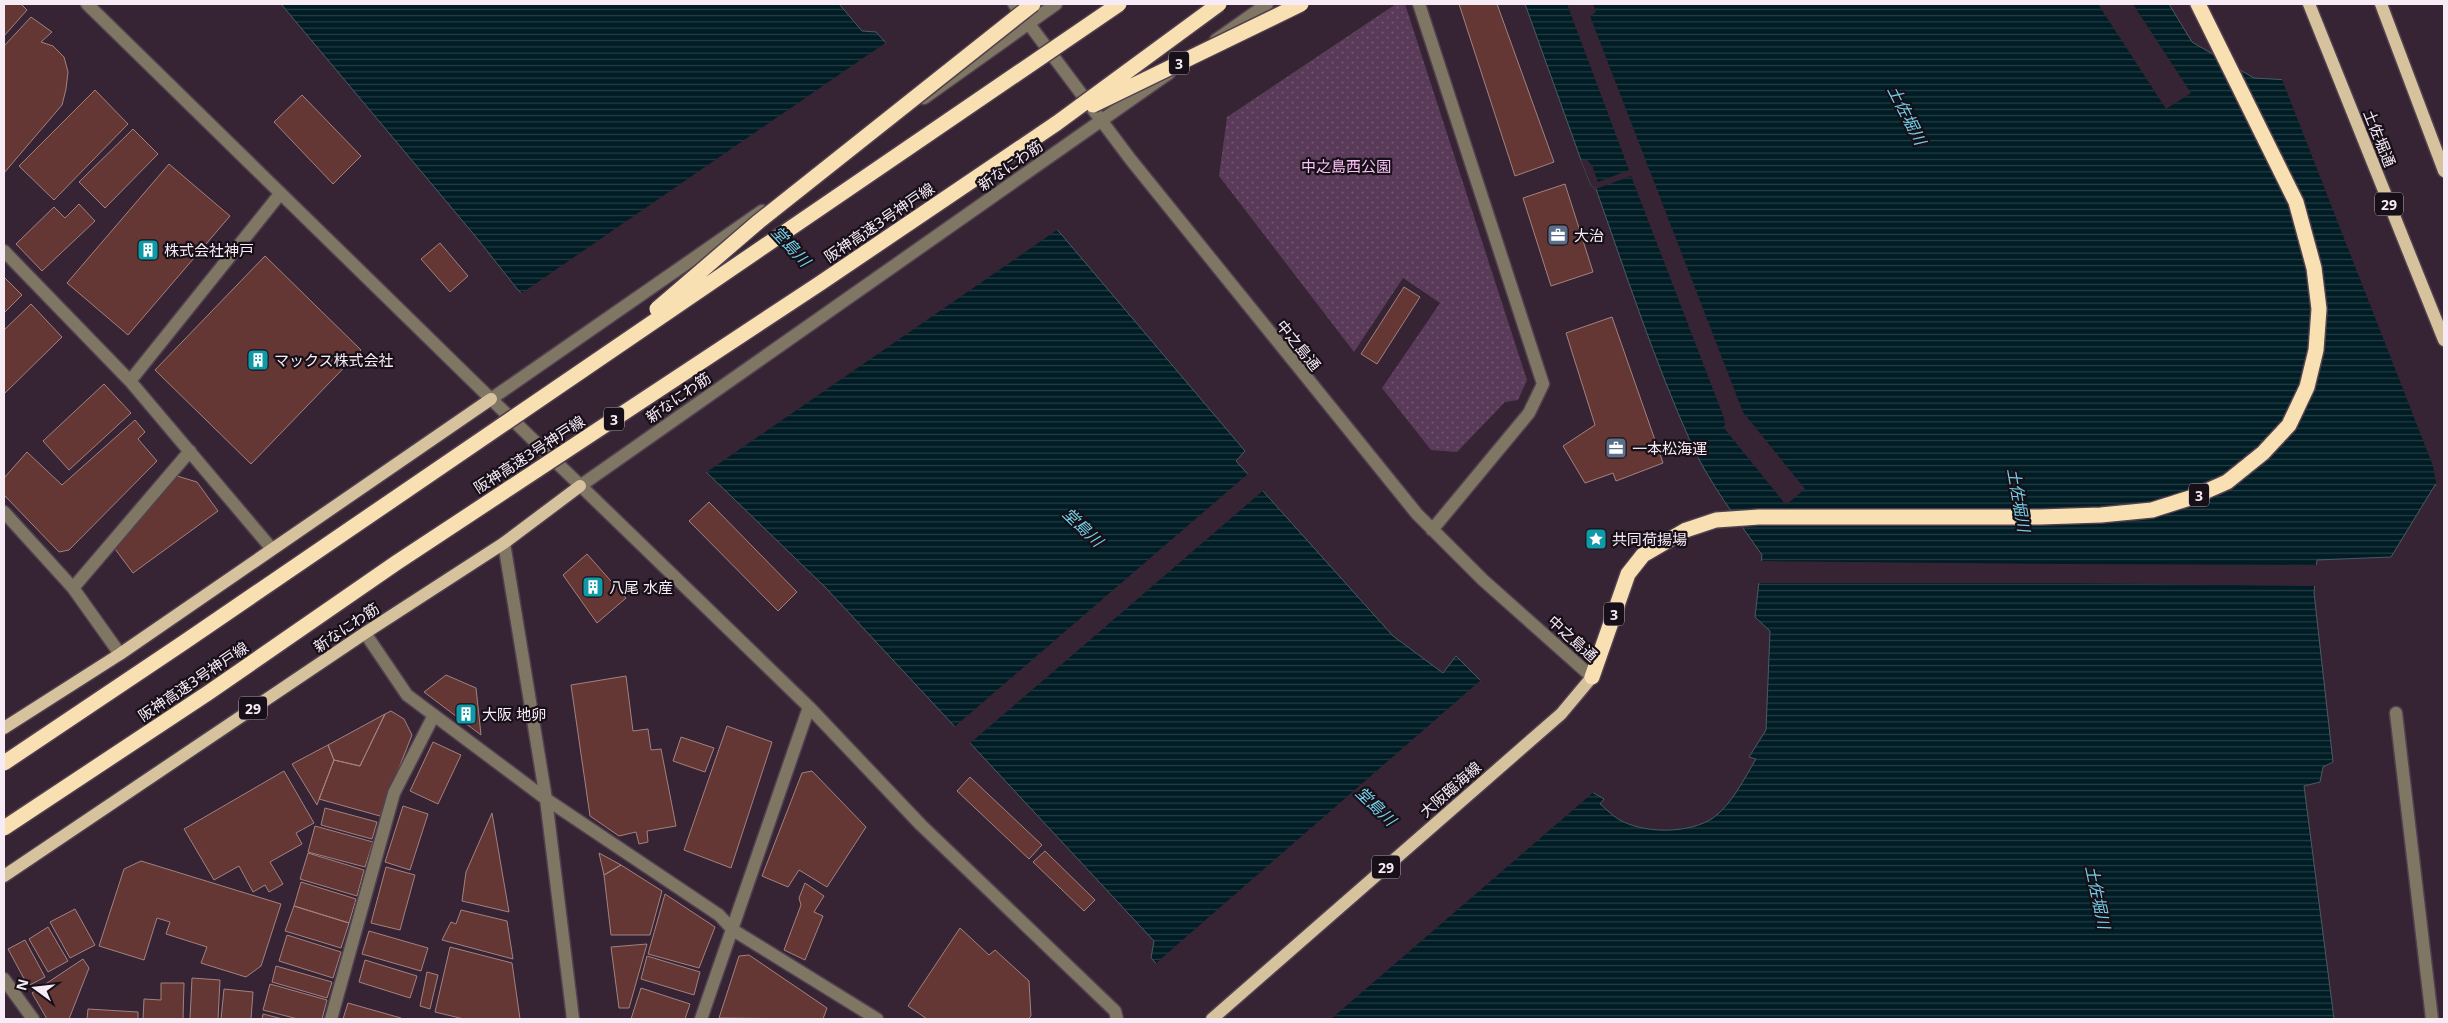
<svg xmlns="http://www.w3.org/2000/svg" width="2448" height="1023" font-family="'Noto Sans','Noto Sans JP',sans-serif">
  <defs>
    <pattern id="grass-dots" width="8" height="8" patternUnits="userSpaceOnUse" patternTransform="scale(1.25)"><rect width="8" height="8" fill="#593a58"/><path d="M2 2h.1M6 6h.1" fill="none" stroke="#725771" stroke-width="1.8" stroke-linecap="round"/></pattern>
    <pattern id="water-rules" width="6" height="5" patternUnits="userSpaceOnUse" patternTransform="scale(1.25)"><rect width="6" height="5" fill="#001c24"/><path d="M0 2.5h6" fill="none" stroke="#263d44"/></pattern>
  </defs>
  <rect width="100%" height="100%" fill="#362434"/>
  <!-- grass -->
  <path fill="url(#grass-dots)" d="M1396 4H1405L1527 380 1518 400 1505 402 1457 452 1431 450 1382 388 1440 303 1403 278 1354 352 1219 176 1227 117Z"/>
  <!-- water -->
  <path fill="url(#water-rules)" stroke="#4a5a63" d="M281 4H839L862 31 876 32 1061 234 1245 451 1236 461 1393 636 1443 673 1456 656 1592 792 1604 799 1600 804C1606 809 1612 815 1618 819 1643 834 1689 834 1713 818 1732 804 1744 779 1756 759L1749 757 1766 730 1770 631 1755 617 1762 555C1737 519 1709 483 1691 443 1654 360 1626 274 1596 189L1591 185 1581 160 1525 4H2169L2192 42 2254 78 2444 89V489L2435 485 2391 557 2317 560 2314 593 2333 762 2323 767 2320 782 2304 786 2334 1019H1210L1151 958 1154 941 825 587 518 290 476 237Z"/>
  <!-- pier -->
  <path fill="#362434" d="M1567 4H1593L1596 12 1590 16 1743 412 1805 489 1786 505 1723 427 1725 425 1724 418 1631 176 1596 189 1591 185 1581 160H1587L1592 165 1598 182 1629 170Z
    M2098 4H2133L2191 93 2166 109Z
    M888 41 1060 228 704 474 519 295Z
    M2281 77 2444 86V491L2437 488 2433 466Z
    M1250 472 1265 489 968 745 953 728Z
    M1759 561 2067 564 2319 565 2317 586 2068 583H1757Z
    M1482 679 1595 791 1331 1019H1206L1154 965Z"/>
  <!-- building -->
  <path fill="#643735" stroke="#a18280" d="M4 4H21L27 10 4 36Z
    M1459 4H1497L1554 162 1515 176Z
    M31 17 52 32 41 42 53 46 64 57 68 72 66 89 62 105 4 173V46Z
    M95 90 128 124 54 200 19 166Z
    M302 95 361 156 333 184 274 122Z
    M133 129 158 154 105 208 79 182Z
    M169 164 230 216 128 335 67 283Z
    M1565 184 1593 272 1551 286 1523 198Z
    M79 204 95 221 42 271 16 244 54 207 65 218Z
    M440 243 468 276 450 292 421 259Z
    M265 256 361 350 251 464 155 370Z
    M4 277 22 295 4 313Z
    M1404 287 1420 297 1377 364 1361 354Z
    M31 304 62 337 4 394V330Z
    M1612 317 1663 463 1616 481 1613 473 1585 483 1563 446 1595 425 1566 333Z
    M104 384 131 413 69 470 43 441Z
    M135 420 145 432 138 439 157 461 69 550 59 552 4 495V478L27 452 62 485Z
    M177 476 197 482 218 511 133 573 112 545Z
    M709 502 797 592 778 611 689 521Z
    M587 554 626 598 597 623 563 575Z
    M446 675 476 688 481 735 424 692Z
    M626 676 633 731 648 729 651 750 661 749 676 826 647 831 648 842 639 844 636 832 619 836 590 816 571 685Z
    M391 711 404 719 412 735 380 816 319 799 334 760 360 766 385 714Z
    M385 714 360 766 334 760 328 745Z
    M727 726 772 742 731 868 684 850Z
    M681 737 714 748 705 772 673 761Z
    M433 742 461 755 438 804 410 791Z
    M328 745 334 760 317 805 292 764Z
    M284 771 314 823 296 833 302 844 270 862 283 884 269 892 265 885 253 892 239 866 214 880 184 829Z
    M812 771 866 827 827 887 799 870 788 887 762 876 802 773Z
    M970 777 1042 845 1029 859 957 791Z
    M403 806 428 814 410 870 385 862Z
    M325 808 377 822 372 839 321 825Z
    M492 813 509 912 462 901 466 872Z
    M315 826 373 842 365 867 308 852Z
    M1045 851 1095 900 1084 911 1033 862Z
    M308 853 364 870 357 896 300 879Z
    M599 853 621 865 604 875Z
    M141 861 281 904 261 966 246 977 201 963 207 947 166 934 170 922 157 918 144 960 99 946 124 869Z
    M621 865 662 891 650 935H611L604 875Z
    M386 867 415 875 400 930 371 923Z
    M301 882 356 899 349 923 294 906Z
    M805 883 824 896 814 912 823 916 805 960 784 950 801 905 799 898Z
    M665 894 715 927 699 968 648 954Z
    M294 906 349 923 341 948 285 931Z
    M75 909 95 945 70 958 50 922Z
    M461 910 507 921 513 959 442 940 451 922 456 924Z
    M48 927 68 961 48 972 29 939Z
    M960 928 989 955 995 950 1029 981 1031 1016 1028 1019H927L908 1006Z
    M369 931 428 948 421 971 362 954Z
    M287 935 341 952 333 978 279 961Z
    M25 940 45 977 28 986 8 949Z
    M647 944 629 1008H619L611 947Z
    M450 947 512 963 520 1019H464L435 1012Z
    M749 955 827 1008 823 1019 719 1018 739 956Z
    M647 956 700 972 694 995 641 979Z
    M83 959 89 968 69 1019H47L32 993Z
    M365 960 417 976 410 998 359 982Z
    M276 966 332 982 327 998 272 982Z
    M427 972 438 975 430 1009 420 1006Z
    M192 978 220 980 218 1019H190Z
    M161 983H184L183 1019H143L144 999 161 1000Z
    M270 984 327 1000 322 1019H298L263 1010Z
    M641 988 690 1004 685 1019H631Z
    M224 989 253 992 251 1019H221Z
    M348 1003 401 1018V1019H343Z
    M88 1009 138 1012V1019H87Z
    M263 1014 283 1019H262Z"/>
  <g fill="none" stroke-linecap="round" stroke-linejoin="round">
    <!-- minor casing -->
    <g stroke="#51404f" stroke-width="15">
      <path id="minor" d="M87 4 491 399 809 707 921 825 1115 1011 1117 1019
        M1014 4 1131 160 1417 514 1483 580 1592 677
        M1419 4 1543 384 1529 413 1432 530
        M1216 40 1267 4
        M924 98 1056 4
        M4 251 130 381 272 549
        M130 381 280 194
        M491 399 762 211
        M580 486 1169 73
        M4 512 73 588 120 654
        M504 543 546 799 573 1019
        M73 588 190 451
        M365 633 407 695 546 799 719 915 733 930 877 1019
        M2396 713 2432 1019
        M4 979 33 1019
        M331 1019 394 793 434 715
        M701 1019 809 707"/>
    </g>
    <!-- major casing -->
    <g stroke="#51404f" stroke-width="15">
      <path id="major" d="M2309 4 2444 340
        M2381 4 2444 171
        M4 728 120 654 491 399
        M4 876 365 633 504 543 580 486
        M1212 1019 1561 714 1592 677"/>
    </g>
    <!-- highway casing -->
    <g stroke="#51404f" stroke-width="18">
      <path id="highway" d="M1592 677 1628 574 1643 555 1686 530 1716 520 1759 517H2040L2101 515 2152 510 2193 497 2227 482 2263 453 2289 425 2307 387 2316 350 2319 309 2314 268 2296 202 2198 4"/>
    </g>
    <!-- minor -->
    <use href="#minor" stroke="#807664" stroke-width="12"/>
    <!-- major -->
    <use href="#major" stroke="#d6c29c" stroke-width="12"/>
    <!-- highway -->
    <use href="#highway" stroke="#f9e0b3" stroke-width="15"/>
    <!-- highway-bridge casing -->
    <g stroke="#51404f" stroke-width="18" stroke-linecap="butt">
      <path id="highway-bridge" d="M1093 105 1301 4
        M657 309 757 223 1033 4
        M4 763 183 643 1119 4
        M4 828 208 693 396 563 819 284 1057 123 1219 4"/>
    </g>
    <!-- highway-bridge -->
    <use href="#highway-bridge" stroke="#f9e0b3" stroke-width="15"/>
  </g>
  <!-- icons -->
  <defs>
    <g id="office-square" transform="scale(1.125)"><rect x="-9" y="-9" width="18" height="18" rx="4" fill="#5c6f8a" stroke="#181018"/><path d="M-6-3h4V-5.5h4V-3h4V5H-6ZM-1-4.5V-3h2v-1.5ZM-6 0V1H6V0Z" fill="#fff"/></g>
    <g id="building-square" transform="scale(1.125)"><rect x="-9" y="-9" width="18" height="18" rx="4" fill="#0f9aa8" stroke="#181018"/><path d="M-4-6H4V6H1V3H-1V6H-4ZM-2.5-4.3h1.7v1.8h-1.7ZM.8-4.3h1.7v1.8H.8ZM-2.5-1h1.7V.8h-1.7ZM.8-1h1.7V.8H.8Z" fill="#fff"/></g>
    <g id="sight-square" transform="scale(1.125)"><rect x="-9" y="-9" width="18" height="18" rx="4" fill="#0f9aa8" stroke="#181018"/><path d="M0-6L1.8-2.2L6-1.7L2.9 1.2L3.7 5.4L0 3.3L-3.7 5.4L-2.9 1.2L-6-1.7L-1.8-2.2Z" fill="#fff"/></g>
  </defs>
  <g fill-rule="evenodd">
    <use href="#office-square" x="1558" y="235"/>
    <use href="#building-square" x="148" y="250"/>
    <use href="#building-square" x="258" y="360"/>
    <use href="#office-square" x="1616" y="448"/>
    <use href="#sight-square" x="1596" y="539"/>
    <use href="#building-square" x="593" y="587"/>
    <use href="#building-square" x="466" y="714"/>
  </g>
  <g text-anchor="middle" dominant-baseline="central" stroke-width="4.5" stroke-linejoin="round" paint-order="stroke">
    <!-- shield labels -->
    <g fill="#181018" stroke="#b4a9b3" stroke-width="1">
      <rect x="1169" y="51.5" width="20" height="23" rx="4"/>
      <rect x="2375" y="192.5" width="28" height="23" rx="4"/>
      <rect x="604" y="407.5" width="20" height="23" rx="4"/>
      <rect x="2189" y="483.5" width="20" height="23" rx="4"/>
      <rect x="1604" y="602.5" width="20" height="23" rx="4"/>
      <rect x="239" y="696.5" width="28" height="23" rx="4"/>
      <rect x="1372" y="855.5" width="28" height="23" rx="4"/>
    </g>
    <g font-size="14" font-weight="bold" fill="#f7ebf5">
      <text x="1179" y="63">3</text>
      <text x="2389" y="204">29</text>
      <text x="614" y="419">3</text>
      <text x="2199" y="495">3</text>
      <text x="1614" y="614">3</text>
      <text x="253" y="708">29</text>
      <text x="1386" y="867">29</text>
    </g>
    <!-- street labels -->
    <g font-size="15" fill="#f7ebf5" stroke="#181018">
      <text transform="translate(2380 138) rotate(68)">土佐堀通</text>
      <text transform="translate(1010 165) rotate(-35)">新なにわ筋</text>
      <text transform="translate(879 222) rotate(-34)">阪神高速3号神戸線</text>
      <text transform="translate(1299 345) rotate(51)">中之島通</text>
      <text transform="translate(678 397) rotate(-35)">新なにわ筋</text>
      <text transform="translate(529 454) rotate(-33)">阪神高速3号神戸線</text>
      <text transform="translate(346 627) rotate(-34)">新なにわ筋</text>
      <text transform="translate(1573 638) rotate(42)">中之島通</text>
      <text transform="translate(193 681) rotate(-34)">阪神高速3号神戸線</text>
      <text transform="translate(1450 789) rotate(-41)">大阪臨海線</text>
    </g>
    <!-- park labels -->
    <g font-size="15" fill="#fbc2f7" stroke="#181018">
      <text x="1346" y="166">中之島西公園</text>
    </g>
    <!-- poi labels -->
    <g font-size="15" fill="#f7ebf5" stroke="#181018" text-anchor="start">
      <text x="1574" y="235">大治</text>
      <text x="164" y="250">株式会社神戸</text>
      <text x="274" y="360">マックス株式会社</text>
      <text x="1632" y="448">一本松海運</text>
      <text x="1612" y="539">共同荷揚場</text>
      <text x="609" y="587">八尾 水産</text>
      <text x="482" y="714">大阪 地卵</text>
    </g>
    <!-- water labels -->
    <g font-size="16" font-style="italic" fill="#72cfe7" stroke="#181018">
      <text transform="translate(1907 115) rotate(63)">土佐堀川</text>
      <text transform="translate(791 246) rotate(47)">堂島川</text>
      <text transform="translate(2019 500) rotate(80)">土佐堀川</text>
      <text transform="translate(1083 527) rotate(44)">堂島川</text>
      <text transform="translate(1376 806) rotate(44)">堂島川</text>
      <text transform="translate(2098 897) rotate(78)">土佐堀川</text>
    </g>
  </g>
  <!-- border -->
  <rect width="2448" height="1023" fill="none" stroke="#f7ebf5" stroke-width="10"/>
  <!-- north arrow -->
  <g transform="translate(35 988) rotate(285)" stroke="#181018" stroke-width="4" paint-order="stroke">
  <path d="M0-4L9 19L0 12L-9 19Z" fill="#f7ebf5"/>
  <text y="-8" font-size="14" font-weight="bold" text-anchor="middle" fill="#f7ebf5">N</text>
  </g>
</svg>
